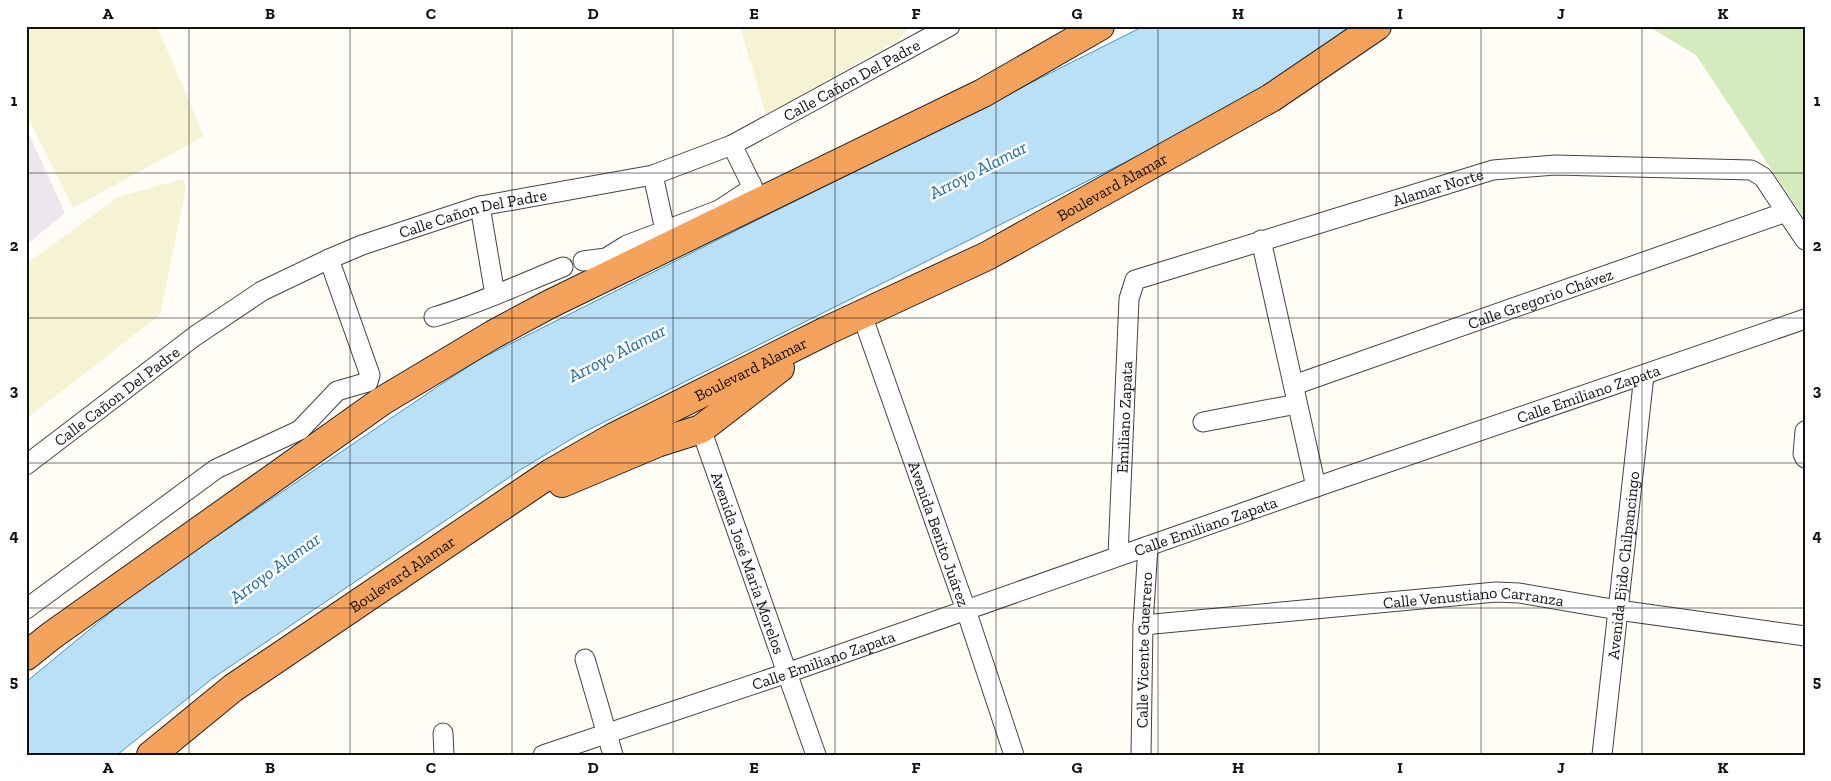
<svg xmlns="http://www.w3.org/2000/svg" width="1831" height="781" font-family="'Zilla Slab',serif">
  <rect width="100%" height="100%" fill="#fffdf5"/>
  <!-- industrial -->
  <path fill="#eee6ef" d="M26 128 65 213 26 245Z"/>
  <!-- farmland -->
  <path fill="#f6f3d4" d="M26 26H157L204 136 73 208 26 114Z
    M740 26H910L901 38 766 115Z
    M183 179 186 188 160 315 26 419V264L118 197Z"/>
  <!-- green -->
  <path fill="#d5ebbd" d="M1648 26H1805V220L1696 55Z"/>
  <!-- water -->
  <path fill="#b9e0f7" stroke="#3f96cf" d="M1144 26H1358L1234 108 578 435 520 470 213 678 117 755H26V682L140 588 440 385 480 359Z"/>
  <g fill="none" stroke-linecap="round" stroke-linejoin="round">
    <!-- minor casing -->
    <g stroke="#444" stroke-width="21">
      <g id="minor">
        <path d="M732 145 756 194"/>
        <path d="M653 175 665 230"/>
        <path d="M480 206 495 295"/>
        <path d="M1261 240 1316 487"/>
        <path d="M583 261 606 258 627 245 719 210 748 191 751 183"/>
        <path id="s1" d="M862 315 966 610 1014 755"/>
        <path d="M434 317C479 304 520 284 563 267"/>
        <path id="s2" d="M1294 385 1786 212"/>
        <path d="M1203 422 1297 404"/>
        <path id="s3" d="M701 429 816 755"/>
        <path d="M1805 431 1803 454 1805 458"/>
        <path id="s4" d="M26 465 195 336 262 291 329 259 362 245 480 206 653 175 732 145 950 26"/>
        <path id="s5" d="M1118 556 1129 299 1135 280 1493 170 1555 165 1751 170 1763 177 1805 240"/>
        <path d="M26 609 216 469 300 430 337 391 368 382 370 375 329 259"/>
        <path id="s6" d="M1143 625 1496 592 1519 593 1618 610 1805 636"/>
        <path d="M585 659 613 755"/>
        <path d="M443 733 444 755"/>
        <path id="s7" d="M543 755 787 673 1316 487 1805 319"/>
        <path id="s8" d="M1141 755 1143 625 1148 546"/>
        <path id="s9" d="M1602 755 1644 375"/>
      </g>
    </g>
    <!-- highway casing -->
    <g stroke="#222" stroke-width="30">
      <g id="highway">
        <path d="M562 483 657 443 701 429 780 368"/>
        <path d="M26 656 51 636 382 401 494 334 550 304 983 93 1100 26"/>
        <path id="s10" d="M151 755 233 688 551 473 614 437 826 331 987 256 1271 98 1377 26"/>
      </g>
    </g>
    <!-- minor -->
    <use href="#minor" stroke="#fff" stroke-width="19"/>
    <!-- highway -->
    <use href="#highway" stroke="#f5a25d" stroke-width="28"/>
  </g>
  <!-- grid -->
  <path fill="none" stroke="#111" stroke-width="1" stroke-opacity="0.55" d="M189 26V755M350 26V755M512 26V755M673 26V755M835 26V755M996 26V755M1158 26V755M1319 26V755M1481 26V755M1642 26V755M26 173H1805M26 318H1805M26 463H1805M26 608H1805"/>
  <g text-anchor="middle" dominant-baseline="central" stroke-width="5" stroke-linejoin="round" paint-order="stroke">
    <!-- street labels -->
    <g font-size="16" fill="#111" stroke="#fff">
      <text stroke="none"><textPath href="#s4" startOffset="924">Calle Cañon Del Padre</textPath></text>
      <text stroke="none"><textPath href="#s10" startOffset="1120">Boulevard Alamar</textPath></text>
      <text stroke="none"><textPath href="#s5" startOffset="594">Alamar Norte</textPath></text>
      <text stroke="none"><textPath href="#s4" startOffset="519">Calle Cañon Del Padre</textPath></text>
      <text stroke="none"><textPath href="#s2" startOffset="261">Calle Gregorio Chávez</textPath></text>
      <text stroke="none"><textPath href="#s10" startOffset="715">Boulevard Alamar</textPath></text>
      <text stroke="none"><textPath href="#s7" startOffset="1106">Calle Emiliano Zapata</textPath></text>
      <text stroke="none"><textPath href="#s4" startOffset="114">Calle Cañon Del Padre</textPath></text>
      <text stroke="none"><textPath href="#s5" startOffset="139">Emiliano Zapata</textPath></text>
      <text stroke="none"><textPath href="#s7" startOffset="701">Calle Emiliano Zapata</textPath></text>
      <text stroke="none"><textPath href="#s1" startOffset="232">Avenida Benito Juárez</textPath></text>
      <text stroke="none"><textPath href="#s3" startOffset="142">Avenida José María Morelos</textPath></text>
      <text stroke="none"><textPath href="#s9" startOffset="191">Avenida Ejido Chilpancingo</textPath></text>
      <text stroke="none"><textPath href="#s10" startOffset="310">Boulevard Alamar</textPath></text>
      <text stroke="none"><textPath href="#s6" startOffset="332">Calle Venustiano Carranza</textPath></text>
      <text stroke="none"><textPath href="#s8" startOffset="105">Calle Vicente Guerrero</textPath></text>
      <text stroke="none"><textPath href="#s7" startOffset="296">Calle Emiliano Zapata</textPath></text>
    </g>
    <!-- water labels -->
    <g font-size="18" font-style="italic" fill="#1768a6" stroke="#fff">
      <text transform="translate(978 170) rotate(-27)">Arroyo Alamar</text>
      <text transform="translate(617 353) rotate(-27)">Arroyo Alamar</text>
      <text transform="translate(275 568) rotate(-36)">Arroyo Alamar</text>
    </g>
  </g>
  <!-- border -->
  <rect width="1831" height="781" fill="none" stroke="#ffffff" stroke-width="55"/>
  <rect x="28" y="28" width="1776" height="726" fill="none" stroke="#111" stroke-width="2"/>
  <g font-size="16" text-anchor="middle" font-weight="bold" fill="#111">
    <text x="108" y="19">A</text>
    <text x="270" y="19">B</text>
    <text x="431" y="19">C</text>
    <text x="593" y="19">D</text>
    <text x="754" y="19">E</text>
    <text x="916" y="19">F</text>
    <text x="1077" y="19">G</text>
    <text x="1238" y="19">H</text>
    <text x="1400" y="19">I</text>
    <text x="1561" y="19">J</text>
    <text x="1723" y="19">K</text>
    <text x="14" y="106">1</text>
    <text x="1817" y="106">1</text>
    <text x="14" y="251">2</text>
    <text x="1817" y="251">2</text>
    <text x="14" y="396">3</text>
    <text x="1817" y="396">3</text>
    <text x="14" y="541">4</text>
    <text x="1817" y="541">4</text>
    <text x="14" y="687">5</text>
    <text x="1817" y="687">5</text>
    <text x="108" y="773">A</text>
    <text x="270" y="773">B</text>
    <text x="431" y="773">C</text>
    <text x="593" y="773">D</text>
    <text x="754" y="773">E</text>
    <text x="916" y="773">F</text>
    <text x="1077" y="773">G</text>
    <text x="1238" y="773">H</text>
    <text x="1400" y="773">I</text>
    <text x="1561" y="773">J</text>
    <text x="1723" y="773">K</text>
  </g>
</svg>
